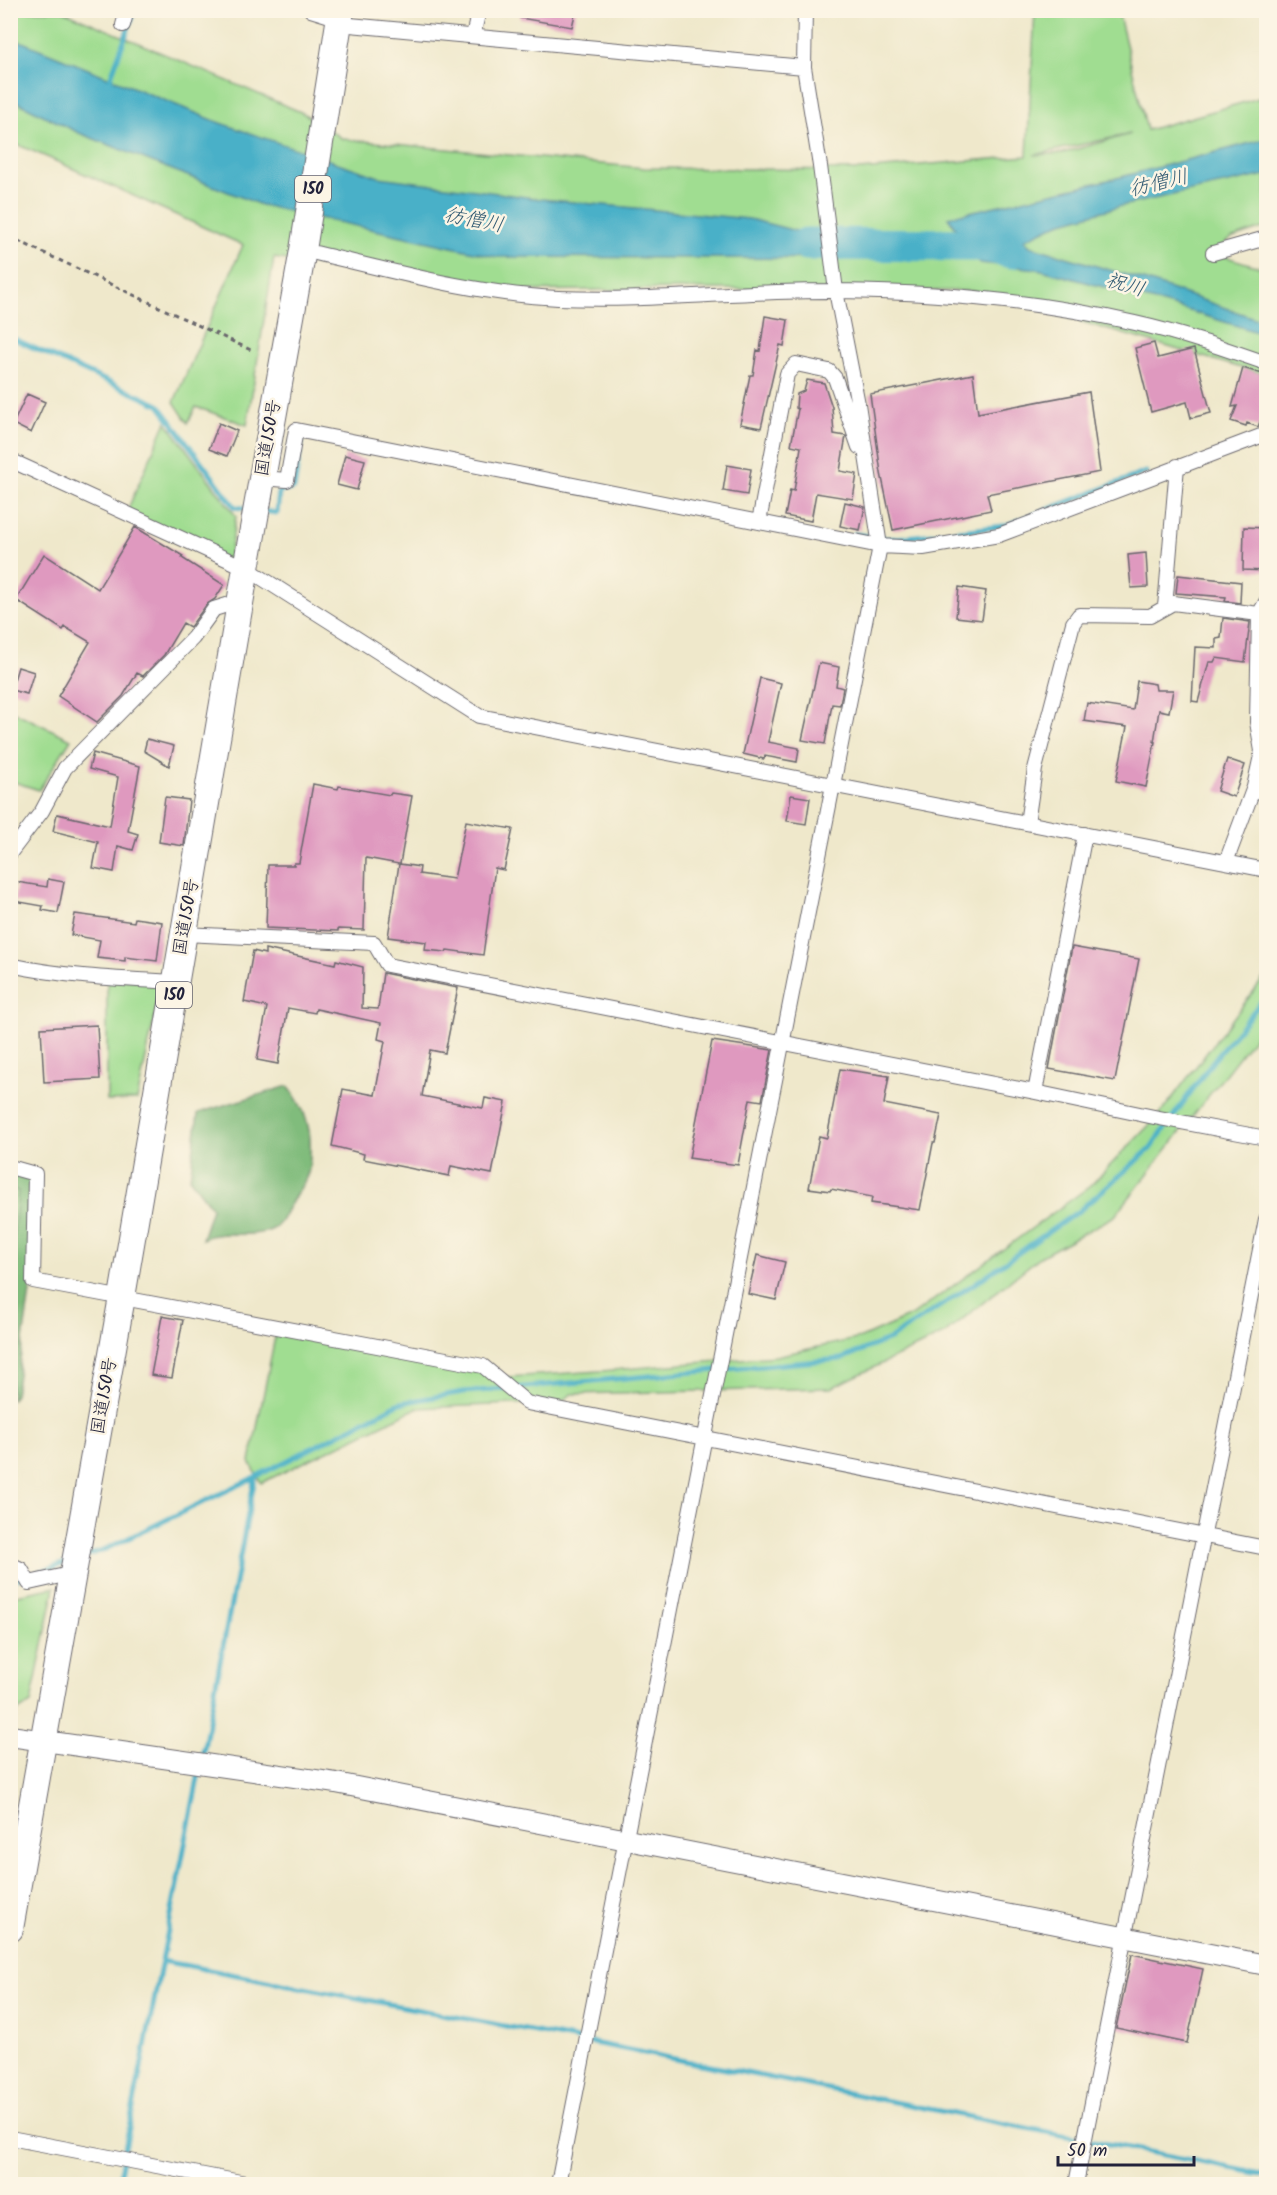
<svg xmlns="http://www.w3.org/2000/svg" width="1277" height="2195" font-family="Kalam,'Klee One',sans-serif">
  <rect width="100%" height="100%" fill="#fcf5e5"/>
  <filter id="ink" filterUnits="userSpaceOnUse"><feTurbulence type="fractalNoise" baseFrequency=".0167" numOctaves="2"/><feDisplacementMap in="SourceGraphic" scale="12" xChannelSelector="R" yChannelSelector="G"/><feConvolveMatrix kernelMatrix="1 2 1 2 8 2 1 2 1" color-interpolation-filters="sRGB"/></filter>
  <filter id="wash" filterUnits="userSpaceOnUse"><feTurbulence type="fractalNoise" baseFrequency=".008" numOctaves="4" result="noise"/><feDisplacementMap in="SourceGraphic" scale="24" xChannelSelector="R" yChannelSelector="G"/><feGaussianBlur stdDeviation="1.35" result="paint"/><feColorMatrix in="noise" values="0 0 0 0 0 0 0 0 0 0 0 0 0 0 0 0 0 1.4 0 .05"/><feComposite in="paint" operator="in"/></filter>
  <g filter="url(#wash)">
    <rect width="100%" height="100%" fill="#efe8cb"/>
    <!-- green -->
    <path fill="#a0dd91" stroke="#618066" stroke-width="1.5" fill-rule="evenodd" d="M10 11H63L303 113 343 139 644 168 860 170 1027 156 1035 11H1118L1147 130 1266 96V227L1230 239 1213 253 1266 269V375L975 291 700 289 494 291 274 258 247 425 196 407 188 423 174 402 243 245 49 158 11 142ZM1131 134 1063 153 1034 155 1130 134Z
      M166 422 236 516 229 560 126 513Z
      M10 710 71 739 39 790 11 781Z
      M1266 975V1022L1115 1216 1040 1257 944 1334 831 1388 572 1394 561 1402 417 1408 261 1483 250 1462 277 1327 508 1377 601 1371 776 1356 861 1338 913 1315 1090 1186 1160 1114Z
      M107 978 162 982 137 1100 107 1101Z
      M11 1188 18 1191 13 1248 11 1247Z
      M55 1587 31 1703 11 1715 10 1609 13 1596Z"/>
    <!-- forest -->
    <path fill="#80bc7b" stroke="#516f5b" stroke-width="1.5" d="M288 1086C304 1107 312 1127 310 1154 310 1160 310 1167 308 1173 304 1185 296 1194 290 1205 284 1214 282 1225 271 1230 249 1239 224 1229 202 1239L212 1208 190 1179 198 1113Z
      M11 1167 35 1174 33 1271 15 1395 11 1400 10 1264 18 1191 11 1188Z"/>
    <!-- water -->
    <path fill="#49b0c8" stroke="#366982" stroke-width="1.5" d="M10 37 220 123 379 177 541 199 749 219 907 259 497 257 261 205 79 133 11 99Z
      M1266 139V175L1121 206 1059 223 1024 240 1030 246 1153 283 1266 322V335L1180 308 1038 269 980 263 948 217 1121 177Z"/>
    <g fill="none" stroke-linecap="round" stroke-linejoin="round">
      <!-- stream -->
      <path stroke="#49b0c8" stroke-width="5" d="M109 82 135 10
        M10 337 159 405 235 507 250 509
        M262 511 277 513 279 492 294 488 303 432
        M854 534 890 539 1004 526 1146 472
        M514 1388 841 1359 890 1339 974 1284 1080 1210 1150 1149 1213 1061 1266 996
        M83 1557 106 1549 255 1477 400 1403 463 1392 505 1389
        M10 1581 66 1563
        M202 1758 255 1477
        M162 1961 578 2040 1266 2175
        M118 2184 200 1768"/>
      <!-- river -->
      <path stroke="#49b0c8" stroke-width="33" d="M806 244 983 245 1011 252"/>
    </g>
    <g id="blocks">
      <!-- building -->
      <path fill="#df99bf" d="M521 10H576L572 27 520 18Z
        M765 316 788 320 784 346 780 345 761 428 740 424 750 375H753L757 350 760 351Z
        M1154 343 1158 358 1194 349 1211 413 1191 418 1187 402 1151 412 1135 348Z
        M1243 368 1266 375V420L1261 419 1258 427 1247 423 1246 426 1231 421 1237 406 1232 407Z
        M973 374 978 413 1089 392 1100 472 987 494 991 510 893 530 881 473 870 394Z
        M807 380 824 383 832 407 834 434 846 436 840 471 857 474 853 499 816 493 811 521 785 516 790 490 794 491 801 447 791 445 798 409 796 408 797 394 804 391Z
        M27 394 45 402 31 433 13 424Z
        M219 423 237 431 227 456 209 449Z
        M345 455 365 460 357 490 337 485Z
        M727 465 751 469 747 495 723 491Z
        M845 502 865 507 860 530 840 526Z
        M135 527 183 556 182 558 224 585 215 599 207 604 190 627 183 623 164 655 143 676 137 673 123 696 97 722 58 696 90 642 65 627 63 630 16 600 44 554 98 589Z
        M1244 527 1266 528V571L1243 570Z
        M1146 553 1148 587 1131 588 1128 555Z
        M1178 575 1241 582 1240 603 1225 601 1226 597 1176 593Z
        M959 587 986 591 982 620 956 617Z
        M1223 618 1250 622 1245 662 1216 658 1214 662H1209L1198 702 1192 701 1195 647 1216 648V639L1221 638Z
        M819 663 839 667 836 686 843 688 840 705 832 704 825 744 802 740Z
        M18 667 34 672 27 694 11 690Z
        M760 678 781 683 768 742 799 748 797 762 765 756 764 759 743 754Z
        M1137 681 1155 684 1156 690H1173L1169 712 1159 710 1154 742H1155L1146 787 1116 781 1127 727 1084 721 1087 703 1133 710Z
        M147 739 174 746 169 766 144 751Z
        M93 753 140 766 128 831 138 834 133 850 118 846 114 872 93 868 98 842 53 831 57 814 110 826 118 777 89 769Z
        M1227 759 1245 765 1234 797 1217 791Z
        M313 784 338 789 339 786 390 795 391 793 412 796 400 864 420 867 419 874 454 879 466 821 513 829 504 870 495 868 483 955 447 950 446 952 425 950 426 942 388 937 399 864 366 858 364 930 338 929V931L266 928 268 865H294V863H299Z
        M791 795 810 798 806 824 787 821Z
        M165 797 189 800 184 846 159 842Z
        M48 879 64 882 58 913 42 910 43 906 14 901 17 882 47 887Z
        M75 914 134 922 135 918 162 922 157 961 125 957V961L97 958 100 940 71 935Z
        M1072 947 1139 959 1115 1081 1049 1069Z
        M265 949 335 964 336 960 363 967 362 1008 378 1009 383 973 458 988 445 1053 430 1050 422 1096 483 1108 485 1098 506 1102 492 1174 451 1166 449 1176 363 1159 364 1154 332 1146 343 1089 375 1095 385 1041 378 1039 381 1023 316 1009 315 1013 288 1008 278 1064 257 1060 267 1007 244 1002 253 951 265 954Z
        M97 1025 100 1079 44 1082 41 1028Z
        M712 1041 772 1050 762 1101 750 1099 738 1165 689 1158Z
        M840 1069 889 1076 884 1104 941 1115 935 1143H933L920 1210 871 1203 872 1197 831 1189 830 1191 809 1188 819 1136 827 1138Z
        M757 1255 785 1262 776 1300 748 1294Z
        M162 1316 183 1320 172 1378 151 1375Z
        M1132 1954 1203 1969 1187 2043 1116 2028Z"/>
    </g>
  </g>
  <g filter="url(#ink)">
    <use href="#blocks" fill-opacity="0" stroke="#6a676d" stroke-width="1.5"/>
    <g fill="none" stroke-linecap="round" stroke-linejoin="round">
      <!-- street casing -->
      <g stroke="#6a676d" stroke-width="16">
        <path id="street" d="M311 10 340 19
          M339 24 804 67
          M123 25 127 10
          M473 36 479 10
          M303 250C386 269 472 294 558 298 651 302 745 290 838 291 937 292 1038 301 1135 323 1180 333 1223 348 1266 363
          M1213 253 1266 238
          M10 460 246 568 479 716 1266 870
          M262 478 287 480 296 430 880 546 923 548 999 535 1266 434
          M759 522 787 374 796 364 829 371 835 378 859 447
          M1165 607 1177 466
          M1027 823 1035 769 1073 623 1079 615 1150 616 1173 603 1259 614
          M10 853 42 811 65 768 193 638 214 609 240 601
          M1226 862 1254 787 1262 751 1257 722 1259 614 1266 602
          M184 934 374 943 387 965 1035 1092 1154 1117 1266 1138
          M10 965C65 977 120 979 176 982
          M1035 1092 1085 834
          M10 1167 35 1174 33 1281 483 1366 527 1403 1266 1548
          M10 1564 21 1569 29 1583 74 1573
          M10 2138 251 2184
          M558 2184 880 546 858 404 836 291 820 166 804 67 805 10
          M1076 2184 1266 1219"/>
      </g>
      <!-- secondary casing -->
      <g stroke="#6a676d" stroke-width="22">
        <path id="secondary" d="M10 1736 336 1783 1266 1965"/>
      </g>
      <!-- highway casing -->
      <g stroke="#6a676d" stroke-width="28">
        <path id="highway" d="M10 1929 122 1297 246 568 303 250 341 10"/>
      </g>
      <!-- path -->
      <path stroke="#6a676d" stroke-width="3" stroke-dasharray="4.5 4.5" stroke-linecap="butt" d="M10 237 253 351"/>
      <!-- street -->
      <use href="#street" stroke="#fff" stroke-width="14"/>
      <!-- secondary -->
      <use href="#secondary" stroke="#fff" stroke-width="20"/>
      <!-- highway -->
      <use href="#highway" stroke="#fff" stroke-width="26"/>
    </g>
  </g>
  <g text-anchor="middle" dominant-baseline="central" stroke-width="5" stroke-linejoin="round" paint-order="stroke">
    <!-- shield labels -->
    <g fill="#fcf5e5" stroke="#63616e" stroke-width="1.5">
      <rect x="295" y="176" width="36" height="26" rx="4.5"/>
      <rect x="156" y="982" width="36" height="26" rx="4.5"/>
    </g>
    <g font-size="16" font-weight="bold" fill="#22223b">
      <text x="313" y="189">150</text>
      <text x="174" y="995">150</text>
    </g>
    <!-- street labels -->
    <g font-size="18" fill="#22223b" stroke="#fcf5e5">
      <text transform="translate(269 438) rotate(-80)">国道150号</text>
      <text transform="translate(187 917) rotate(-80)">国道150号</text>
      <text transform="translate(105 1396) rotate(-80)">国道150号</text>
    </g>
    <!-- water labels -->
    <g font-size="20" font-style="italic" fill="#325b73" stroke="#fcf5e5">
      <text transform="translate(1159 184) rotate(-13)">彷僧川</text>
      <text transform="translate(474 221) rotate(11)">彷僧川</text>
      <text transform="translate(1125 286) rotate(16)">祝川</text>
    </g>
  </g>
  <!-- margin -->
  <rect width="1277" height="2195" fill="none" stroke="#fcf5e5" stroke-width="36"/>
  <!-- scale -->
  <path d="M1058 2156v9h136v-9" fill="none" stroke="#22223b" stroke-width="3"/>
  <text x="1067" y="2156" font-size="18" fill="#22223b" stroke="#fcf5e5" stroke-width="4.5" paint-order="stroke">50 m</text>
</svg>
